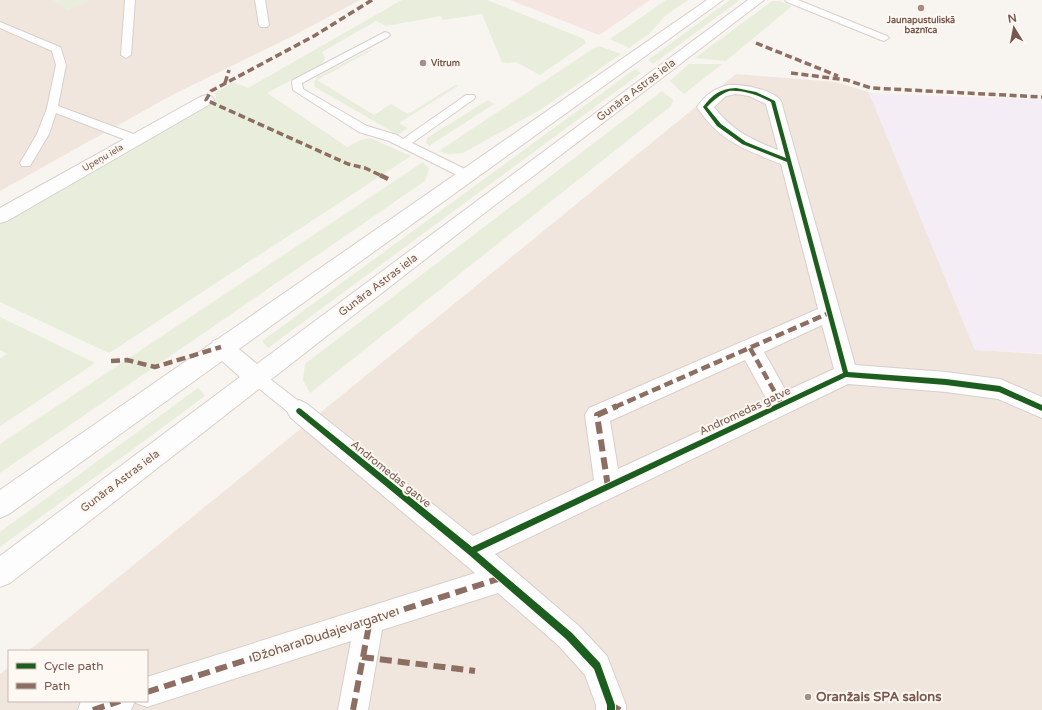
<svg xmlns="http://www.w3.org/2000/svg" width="1042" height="710" font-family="'Varela Round',sans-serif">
  <rect width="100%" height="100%" fill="#f8f4f0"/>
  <!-- residential -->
  <path fill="#f1e6de" d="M0 0H360L289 38 174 94 0 191Z
    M736 74 835 82 869 92 975 350 1042 354V710H0V674L9 667V701H147V651H28Z"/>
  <!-- commercial -->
  <path fill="#f5e6e1" d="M510 0H650L599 35Z"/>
  <!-- education -->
  <path fill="#f4edf5" d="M869 93 1042 100V353L975 350Z"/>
  <!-- green -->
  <path fill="#e8eedb" d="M52 0H91L68 10Z
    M402 0H487L584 39 586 43 540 75 516 62 507 63 502 62 482 14 443 20 441 16 386 26 376 21 322 52 325 59 320 65 267 93 347 147 361 140 370 138 411 156 109 353 0 302V224L202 109 216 98 215 93 233 82 248 88Z
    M666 0H688L665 16 649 34 629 48 610 39Z
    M730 0H740L653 64 648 60Z
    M772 1H779L792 6 726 61 695 58Z
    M599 46 621 54 540 110 463 153 448 154 439 151 594 48Z
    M371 49 372 50 317 80 374 115 391 104 408 114 455 85 458 86 399 123 408 128 398 135 315 87 314 82 317 77Z
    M689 64H722L684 94 670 81Z
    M635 69 641 73 268 348 262 341Z
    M662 91 673 100 671 106 310 393 303 380 305 364Z
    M488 100 494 104 429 146 426 142 427 138Z
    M423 162 429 169 425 181 0 473V444Z
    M0 317 95 363 0 426V358L7 354 0 350Z
    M198 388 205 396 0 547V532Z"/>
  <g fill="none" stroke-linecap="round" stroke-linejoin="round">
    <!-- service casing -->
    <g stroke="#d7cfcc" stroke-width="2">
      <path id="service" d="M125 0H135L131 55 126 58 121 55Z
        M255 0H265L269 25 267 27H261L259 25Z
        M785 0H798L887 36 889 38 884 41 881 40 787 2Z
        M0 22 60 47 61 49 66 65 58 106 139 136 141 139 139 142H131L56 113 49 134 30 166H22L20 163 37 134 47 108 56 65 52 51 0 28Z
        M385 32 388 33 390 35 388 37 302 83 303 89 367 126 397 135 403 139 466 95H474L475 97 474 99 412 143 471 172 473 175 471 178 467 179 463 178 389 141 359 132 293 90 292 82 293 80Z
        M256 370 261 372 305 406 307 411 305 416 299 418 293 416 251 382 248 377 251 372Z"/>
    </g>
    <!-- minor casing -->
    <g stroke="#d7cfcc" stroke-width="2">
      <path id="minor" d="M728 85C741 84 773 89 781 101L855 365 946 372 1000 379 1042 397V418L998 399 946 392 848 384 495 554 579 626 607 656 626 705V710H596V705L585 675 559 646 498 593 382 630 368 710H338L351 641 147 707 136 703V701H147V677L475 573 291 418 287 411 291 404 299 400 307 404 473 536 594 480 585 415 589 408 818 309 781 164C744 149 720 142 697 107 705 95 714 89 728 85ZM736 94 749 96 766 104 778 150C750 139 733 131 714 107L726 96ZM822 325 834 369 786 391 764 352ZM745 360 767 400 618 469 610 421Z
        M206 95 212 97 214 100 212 103 7 221 0 223V208L200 97Z
        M81 701H135L131 710H78Z"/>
    </g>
    <!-- secondary casing -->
    <g stroke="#d8d0cb" stroke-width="2">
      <path id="secondary" d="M707 0H723L239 349 257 364 748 0H764L478 218 10 583 0 587V556L240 377 222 361 9 514 0 518V490L212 343 213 341 218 339Z"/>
    </g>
    <!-- service -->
    <use href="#service" fill="#fefdfd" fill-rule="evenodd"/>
    <!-- minor -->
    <use href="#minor" fill="#fefdfd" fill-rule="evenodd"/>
    <!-- secondary -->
    <use href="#secondary" fill="#fefdfd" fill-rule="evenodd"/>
    <!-- quiet-far2 -->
    <path stroke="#8d6e63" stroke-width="3.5" stroke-dasharray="7 3.5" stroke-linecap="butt" d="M372 0 314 36 211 91 206 100 348 164 365 168 382 176
      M756 43 838 76
      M791 73 847 80 871 88 1042 97
      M225 83 229 70"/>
    <!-- quiet-far1 -->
    <path stroke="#8d6e63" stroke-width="4.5" stroke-dasharray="9 4.5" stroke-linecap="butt" d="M380 175 390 180
      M750 348 782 405
      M111 361 127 360 155 367 221 347
      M615 407 829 313"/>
    <!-- quiet -->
    <path stroke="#8d6e63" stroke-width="6" stroke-dasharray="12 6" stroke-linecap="butt" d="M608 487 597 415 617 406
      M362 657 475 671
      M147 692 501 578
      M611 705 620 710
      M93 710 120 701
      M353 710 370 620"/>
    <!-- cycleway casing -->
    <g stroke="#fef8f2" stroke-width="2">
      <path id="cycleway" d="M736 88 756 92 775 101 848 372 946 379 1000 386 1042 405V411L999 392 946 385 846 377 477 552 572 633 600 663 615 705V710H607V705L594 669 566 639 468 554 297 413 296 411 297 409 299 408 301 409 472 547 843 373 787 162 742 144 717 126 703 107C713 94 720 89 736 88ZM729 91C744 90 757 95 771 102L786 158 746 142 721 124 707 107C714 100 719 95 729 91Z"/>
    </g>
    <!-- cycleway -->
    <use href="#cycleway" fill="#1b5e20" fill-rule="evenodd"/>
  </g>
  <!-- markers -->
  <g fill="#a48f87" stroke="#fef8f2" stroke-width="1.5">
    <circle cx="921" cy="8" r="4"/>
    <circle cx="423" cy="63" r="4"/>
    <circle cx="808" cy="697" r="4"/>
  </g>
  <g text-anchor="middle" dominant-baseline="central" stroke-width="4" stroke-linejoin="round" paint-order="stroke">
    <!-- far-poi labels -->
    <g font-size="9" font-weight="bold" fill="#77584f" stroke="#fef8f2">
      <text x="921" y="20">Jaunapustuliskā<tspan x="921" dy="10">baznīca</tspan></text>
      <text x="431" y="63" text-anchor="start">Vitrum</text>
    </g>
    <!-- far-street labels -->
    <g font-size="9" fill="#77584f" stroke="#fef8f2">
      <text transform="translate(103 158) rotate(-30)">Upeņu iela</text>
    </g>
    <!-- street labels -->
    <g font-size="11" fill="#77584f" stroke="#fef8f2">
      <text transform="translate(636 90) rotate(-37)">Gunāra Astras iela</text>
      <text transform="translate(378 285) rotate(-37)">Gunāra Astras iela</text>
      <text transform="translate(745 411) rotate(-25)">Andromedas gatve</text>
      <text transform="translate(391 474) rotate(39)">Andromedas gatve</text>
      <text transform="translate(120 481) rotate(-37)">Gunāra Astras iela</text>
    </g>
    <!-- near-street labels -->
    <g font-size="13" fill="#77584f" stroke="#fef8f2">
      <text transform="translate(324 635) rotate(-18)">Džohara Dudajeva gatve</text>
    </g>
    <!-- near-poi labels -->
    <g font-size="13" font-weight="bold" fill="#77584f" stroke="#fef8f2" text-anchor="start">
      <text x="816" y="697">Oranžais SPA salons</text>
    </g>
  </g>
  <!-- legend -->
  <rect x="8" y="650" width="140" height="52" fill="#fef8f2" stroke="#c8b8b1"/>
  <rect x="16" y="663" width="20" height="6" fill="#1b5e20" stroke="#c8b8b1"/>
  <text x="44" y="670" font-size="12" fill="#77584f">Cycle path</text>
  <rect x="16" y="683" width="20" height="6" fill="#8d6e63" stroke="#c8b8b1"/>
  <text x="44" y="690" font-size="12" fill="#77584f">Path</text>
  <!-- north arrow -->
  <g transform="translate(1014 28) rotate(350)" stroke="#fef8f2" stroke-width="3" paint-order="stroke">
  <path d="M0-3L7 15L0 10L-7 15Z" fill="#77584f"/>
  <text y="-6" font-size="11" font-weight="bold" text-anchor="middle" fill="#77584f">N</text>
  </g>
</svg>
